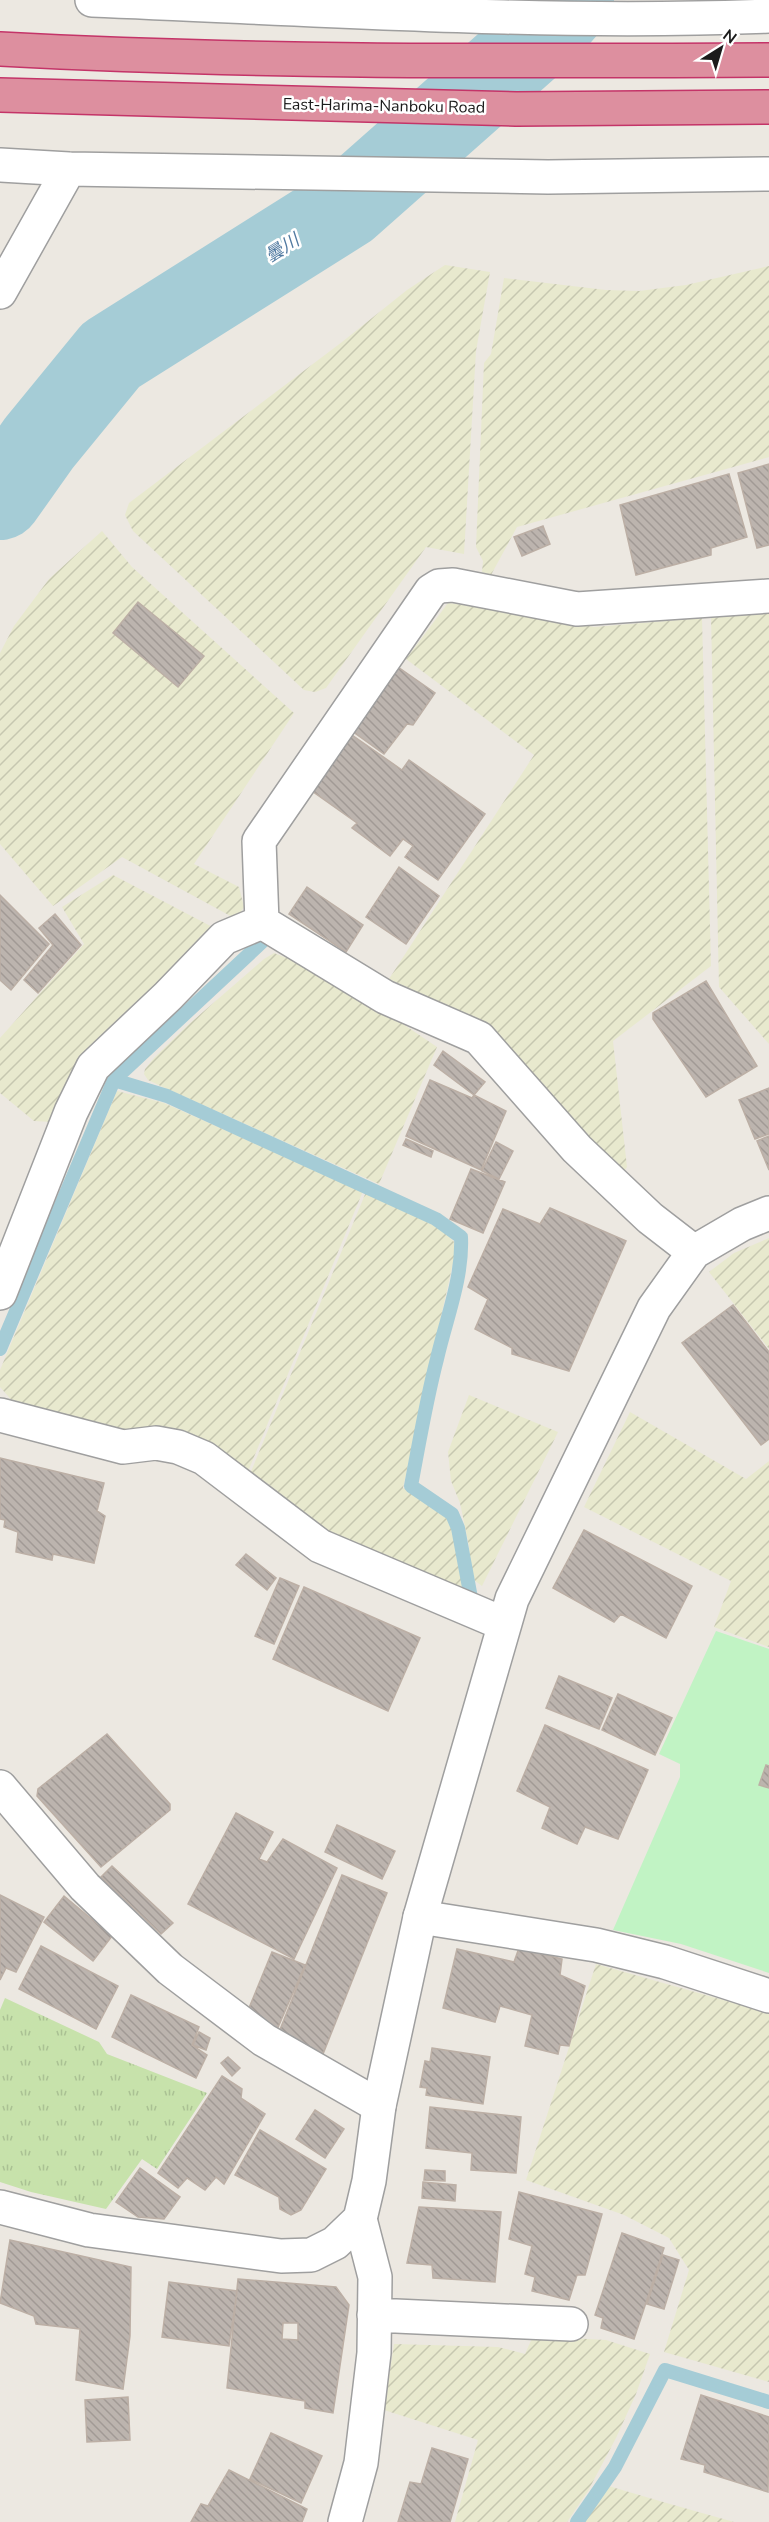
<svg xmlns="http://www.w3.org/2000/svg" width="769" height="2522" font-family="'Nunito Sans','Noto Sans JP',sans-serif">
  <defs>
    <pattern id="farmland-furrows" width="10" height="10" patternUnits="userSpaceOnUse" patternTransform="scale(1.5)"><rect width="10" height="10" fill="#e8e9ce"/><path d="M-1 1l2-2M0 10L10 0M9 11l2-2" fill="none" stroke="#c6c7b0"/></pattern>
    <pattern id="grass-tufts" width="24" height="20" patternUnits="userSpaceOnUse" patternTransform="scale(1.5)"><rect width="24" height="20" fill="#c7e2ab"/><path d="M3 7l-1-3M5 7V3M7 7l1-3M15 17l-1-3M17 17v-4M19 17l1-3" fill="none" stroke="#aac193"/></pattern>
    <pattern id="building-back-hatch" width="6" height="6" patternUnits="userSpaceOnUse" patternTransform="scale(1.5)"><rect width="6" height="6" fill="#bcb4ae"/><path d="M-1 5l2 2M0 0l6 6M5-1l2 2" fill="none" stroke="#a19a95"/></pattern>
  </defs>
  <rect width="100%" height="100%" fill="#ece8e1"/>
  <!-- farmland -->
  <path fill="url(#farmland-furrows)" d="M445 265 490 272 476 351 464 554 426 547 326 688 315 692 304 690 133 531 125 515 129 503 342 342 407 290Z
    M769 266V457L517 527 491 575 482 572 483 561 476 547 484 363 491 354 504 278 606 290 639 291 686 285Z
    M102 531 132 567 294 713 194 864 239 887 244 907 236 919 122 857 53 906 0 844V653L14 626 49 579Z
    M448 603 507 610 594 627 702 618 711 966 613 1041 627 1167 624 1171 556 1108 465 1015 389 979 534 755 406 659Z
    M769 612V1044L719 987 711 616Z
    M113 875 222 932 52 1122 34 1121 0 1093V1038L84 944 62 907Z
    M274 953 304 965 375 1005 437 1047 379 1184 165 1088 148 1080 144 1074 145 1069 154 1058 188 1025 264 959Z
    M117 1091 164 1103 363 1191 247 1474 129 1434 15 1404 0 1387V1370Z
    M366 1192 443 1230 454 1242 455 1254 403 1488 417 1493 446 1512 455 1532 465 1596 322 1529 298 1511 276 1490 257 1476 250 1474Z
    M769 1238V1349L709 1272 734 1253Z
    M469 1395 558 1432 482 1586 470 1577 469 1546 460 1503 451 1481 448 1452Z
    M630 1412 746 1479 769 1461V1647L714 1627 731 1581 584 1507Z
    M596 1964 769 2013V2382L664 2352 689 2270 669 2238 624 2215 526 2180Z
    M533 2336 606 2340 650 2354 636 2394 616 2438 588 2491 567 2522H455L478 2440 384 2410 394 2344 498 2347 525 2354Z
    M605 2485 670 2504 734 2522H583Z"/>
  <!-- grass -->
  <path fill="url(#grass-tufts)" d="M5 1998 99 2042 107 2054 207 2093 157 2169 142 2159 106 2209 31 2192 0 2182V2010Z"/>
  <!-- park -->
  <path fill="#c1f3c4" d="M716 1631 769 1649V1973L681 1944 613 1930 680 1777V1764L659 1754Z"/>
  <g fill="none" stroke-linecap="round" stroke-linejoin="round">
    <!-- stream -->
    <path stroke="#a5ccd6" stroke-width="14" d="M114 1080 167 1096 436 1219 461 1237C463 1278 446 1319 437 1359 426 1401 419 1444 411 1486L452 1514 458 1528 471 1598
      M0 1349 114 1080 262 942
      M577 2522 615 2467 665 2370 769 2402"/>
    <!-- river -->
    <path stroke="#a5ccd6" stroke-width="84" d="M0 498 39 443 111 355 346 207 546 30 572 0"/>
  </g>
  <!-- building -->
  <path fill="url(#building-back-hatch)" stroke="#bcafa5" stroke-width="1.5" fill-rule="evenodd" d="M769 464V545L757 548 738 473Z
    M729 474 747 537 711 548V555L636 575 620 505Z
    M543 526 550 544 522 556 514 537Z
    M138 602 204 656 178 687 113 633Z
    M398 667 435 693 413 725 407 724 384 754 352 731Z
    M352 735 402 770 409 760 485 814 438 880 405 857 413 846 403 839 390 856 352 828 357 823 312 791Z
    M399 867 439 896 406 944 366 917Z
    M307 887 363 925 346 952 289 914Z
    M0 895 49 944 11 990 0 980Z
    M55 914 81 945 38 993 24 980 53 945 39 928Z
    M706 981 757 1066 706 1097 653 1019V1013Z
    M443 1051 485 1082 474 1095 434 1065Z
    M430 1080 472 1098 474 1095 506 1111 481 1170 406 1136Z
    M769 1088V1134L755 1139 739 1100Z
    M769 1136V1170L757 1141Z
    M406 1139 433 1151 431 1157 403 1145Z
    M496 1142 513 1151 499 1179 482 1171Z
    M471 1169 505 1182 483 1233 450 1219Z
    M550 1208 626 1241 569 1371 512 1354V1348L475 1329 488 1299 468 1287 503 1209 540 1224Z
    M733 1305 769 1352V1439L761 1445 682 1343Z
    M0 1458 104 1483 97 1511 105 1516 94 1563 53 1554 52 1560 16 1552 18 1532 4 1527 5 1520 0 1519Z
    M584 1530 692 1586 666 1638 621 1614 614 1622 553 1588Z
    M246 1554 276 1578 267 1590 236 1565Z
    M280 1578 299 1586 274 1644 255 1636Z
    M304 1587 420 1638 388 1711 273 1659Z
    M559 1676 612 1698 599 1729 546 1708Z
    M618 1694 672 1718 655 1755 602 1730Z
    M545 1725 648 1770 618 1839 585 1827 577 1844 542 1828 550 1807 517 1791Z
    M107 1734 170 1804V1810L101 1867 37 1796 38 1789Z
    M766 1765 769 1766V1788L759 1785Z
    M236 1813 273 1832 259 1859 267 1862 283 1839 337 1868 294 1959 188 1904Z
    M337 1825 395 1851 382 1879 325 1852Z
    M112 1866 173 1923 161 1934 101 1877Z
    M342 1875 387 1893 323 2054 277 2037Z
    M0 1895 44 1917 16 1972 6 1968 0 1980Z
    M64 1896 112 1936 93 1961 44 1922Z
    M41 1946 118 1986 96 2029 19 1989Z
    M519 1948 562 1959 560 1975 585 1986 569 2046 560 2045 558 2054 525 2046 532 2015 500 2006 495 2022 443 2008 457 1949 514 1962Z
    M272 1952 305 1965 276 2032 244 2020Z
    M131 1995 199 2027 192 2045 207 2055 196 2078 112 2037Z
    M199 2032 210 2038 206 2050 193 2045Z
    M432 2048 490 2057 483 2104 426 2095 427 2088 420 2087 425 2061 430 2062Z
    M228 2057 240 2068 232 2076 221 2063Z
    M222 2076 242 2089 241 2098 265 2114 224 2184 216 2177 205 2190 187 2178 178 2188 158 2173Z
    M430 2107 521 2117 516 2173 471 2170 472 2153 426 2148Z
    M315 2110 344 2129 325 2158 296 2139Z
    M260 2130 326 2169 301 2210 291 2215 280 2209 279 2197 235 2175Z
    M140 2168 180 2197 164 2219 138 2217 116 2202Z
    M425 2170 445 2171V2181L424 2180Z
    M423 2182 456 2185 455 2201 422 2198Z
    M519 2192 602 2214 585 2275H577L569 2300 532 2291 535 2277 525 2274 532 2246 509 2239Z
    M419 2207 501 2212 495 2282 433 2278 432 2265 407 2263Z
    M622 2233 664 2248 634 2339 601 2328 603 2318 595 2315Z
    M10 2240 131 2267 130 2336 123 2389 76 2380 80 2329 36 2324 34 2316 0 2303Z
    M663 2255 679 2260 664 2309 647 2304Z
    M238 2279 336 2287 349 2305 333 2413 305 2408V2401L227 2388ZM283 2323H298V2340L282 2339Z
    M169 2282 237 2291 229 2346 162 2337Z
    M701 2395 769 2417 768 2492 704 2472 705 2465 681 2459Z
    M128 2397 130 2440 87 2442 85 2400Z
    M271 2433 322 2456 301 2503 250 2479Z
    M432 2448 468 2459 450 2522H398L410 2482 421 2484Z
    M229 2470 307 2509 302 2522H191L201 2504 208 2506Z"/>
  <g fill="none" stroke-linecap="round" stroke-linejoin="round">
    <!-- minor casing -->
    <g stroke="#9f9f9f" stroke-width="36">
      <path id="minor" d="M92 0C318 9 543 25 769 16
        M0 165 69 169 548 177 769 174
        M0 292 69 169
        M262 922 385 997 479 1038 577 1149 650 1218 694 1252
        M0 1293 71 1112 93 1067 168 996 224 938 262 922 259 841 431 591 439 586 453 585 577 609 769 596
        M0 1415 123 1447 156 1443 178 1447 204 1458 320 1546 504 1624
        M0 1787 85 1887 170 1969 264 2040 379 2106
        M420 1917 596 1945 665 1962 769 1996
        M374 2315 571 2324
        M345 2522 361 2463 374 2353 375 2277 360 2219"/>
    </g>
    <!-- tertiary casing -->
    <g stroke="#9f9f9f" stroke-width="36">
      <path id="tertiary" d="M0 2207 89 2230 281 2256 311 2255 335 2243 360 2219 369 2181 379 2106 420 1917 512 1599 654 1308 694 1252 742 1224 769 1213"/>
    </g>
    <!-- motorway casing -->
    <g stroke="#c43468" stroke-width="36">
      <path id="motorway" d="M0 49C256 63 513 61 769 60
        M0 95 516 109 769 107"/>
    </g>
    <!-- minor -->
    <use href="#minor" stroke="#fff" stroke-width="33"/>
    <!-- tertiary -->
    <use href="#tertiary" stroke="#fff" stroke-width="33"/>
    <!-- motorway -->
    <use href="#motorway" stroke="#dd8f9f" stroke-width="33"/>
  </g>
  <g text-anchor="middle" dominant-baseline="central" stroke-width="5" stroke-linejoin="round" paint-order="stroke">
    <!-- street labels -->
    <g font-size="16" fill="#1b1b1b" stroke="#fff">
      <text transform="translate(384 106) rotate(1)">East-Harima-Nanboku Road</text>
    </g>
    <!-- water labels -->
    <g font-size="18" font-style="italic" fill="#517aa1" stroke="#fff">
      <text transform="translate(282 248) rotate(-32)">曇川</text>
    </g>
  </g>
  <!-- north arrow -->
  <g transform="translate(721 48) rotate(37)" stroke="#ffffff" stroke-width="4.5" paint-order="stroke">
  <path d="M0-4.5L10 22L0 15L-10 22Z" fill="#1b1b1b"/>
  <text y="-9" font-size="16" font-weight="bold" text-anchor="middle" fill="#1b1b1b">N</text>
  </g>
</svg>
